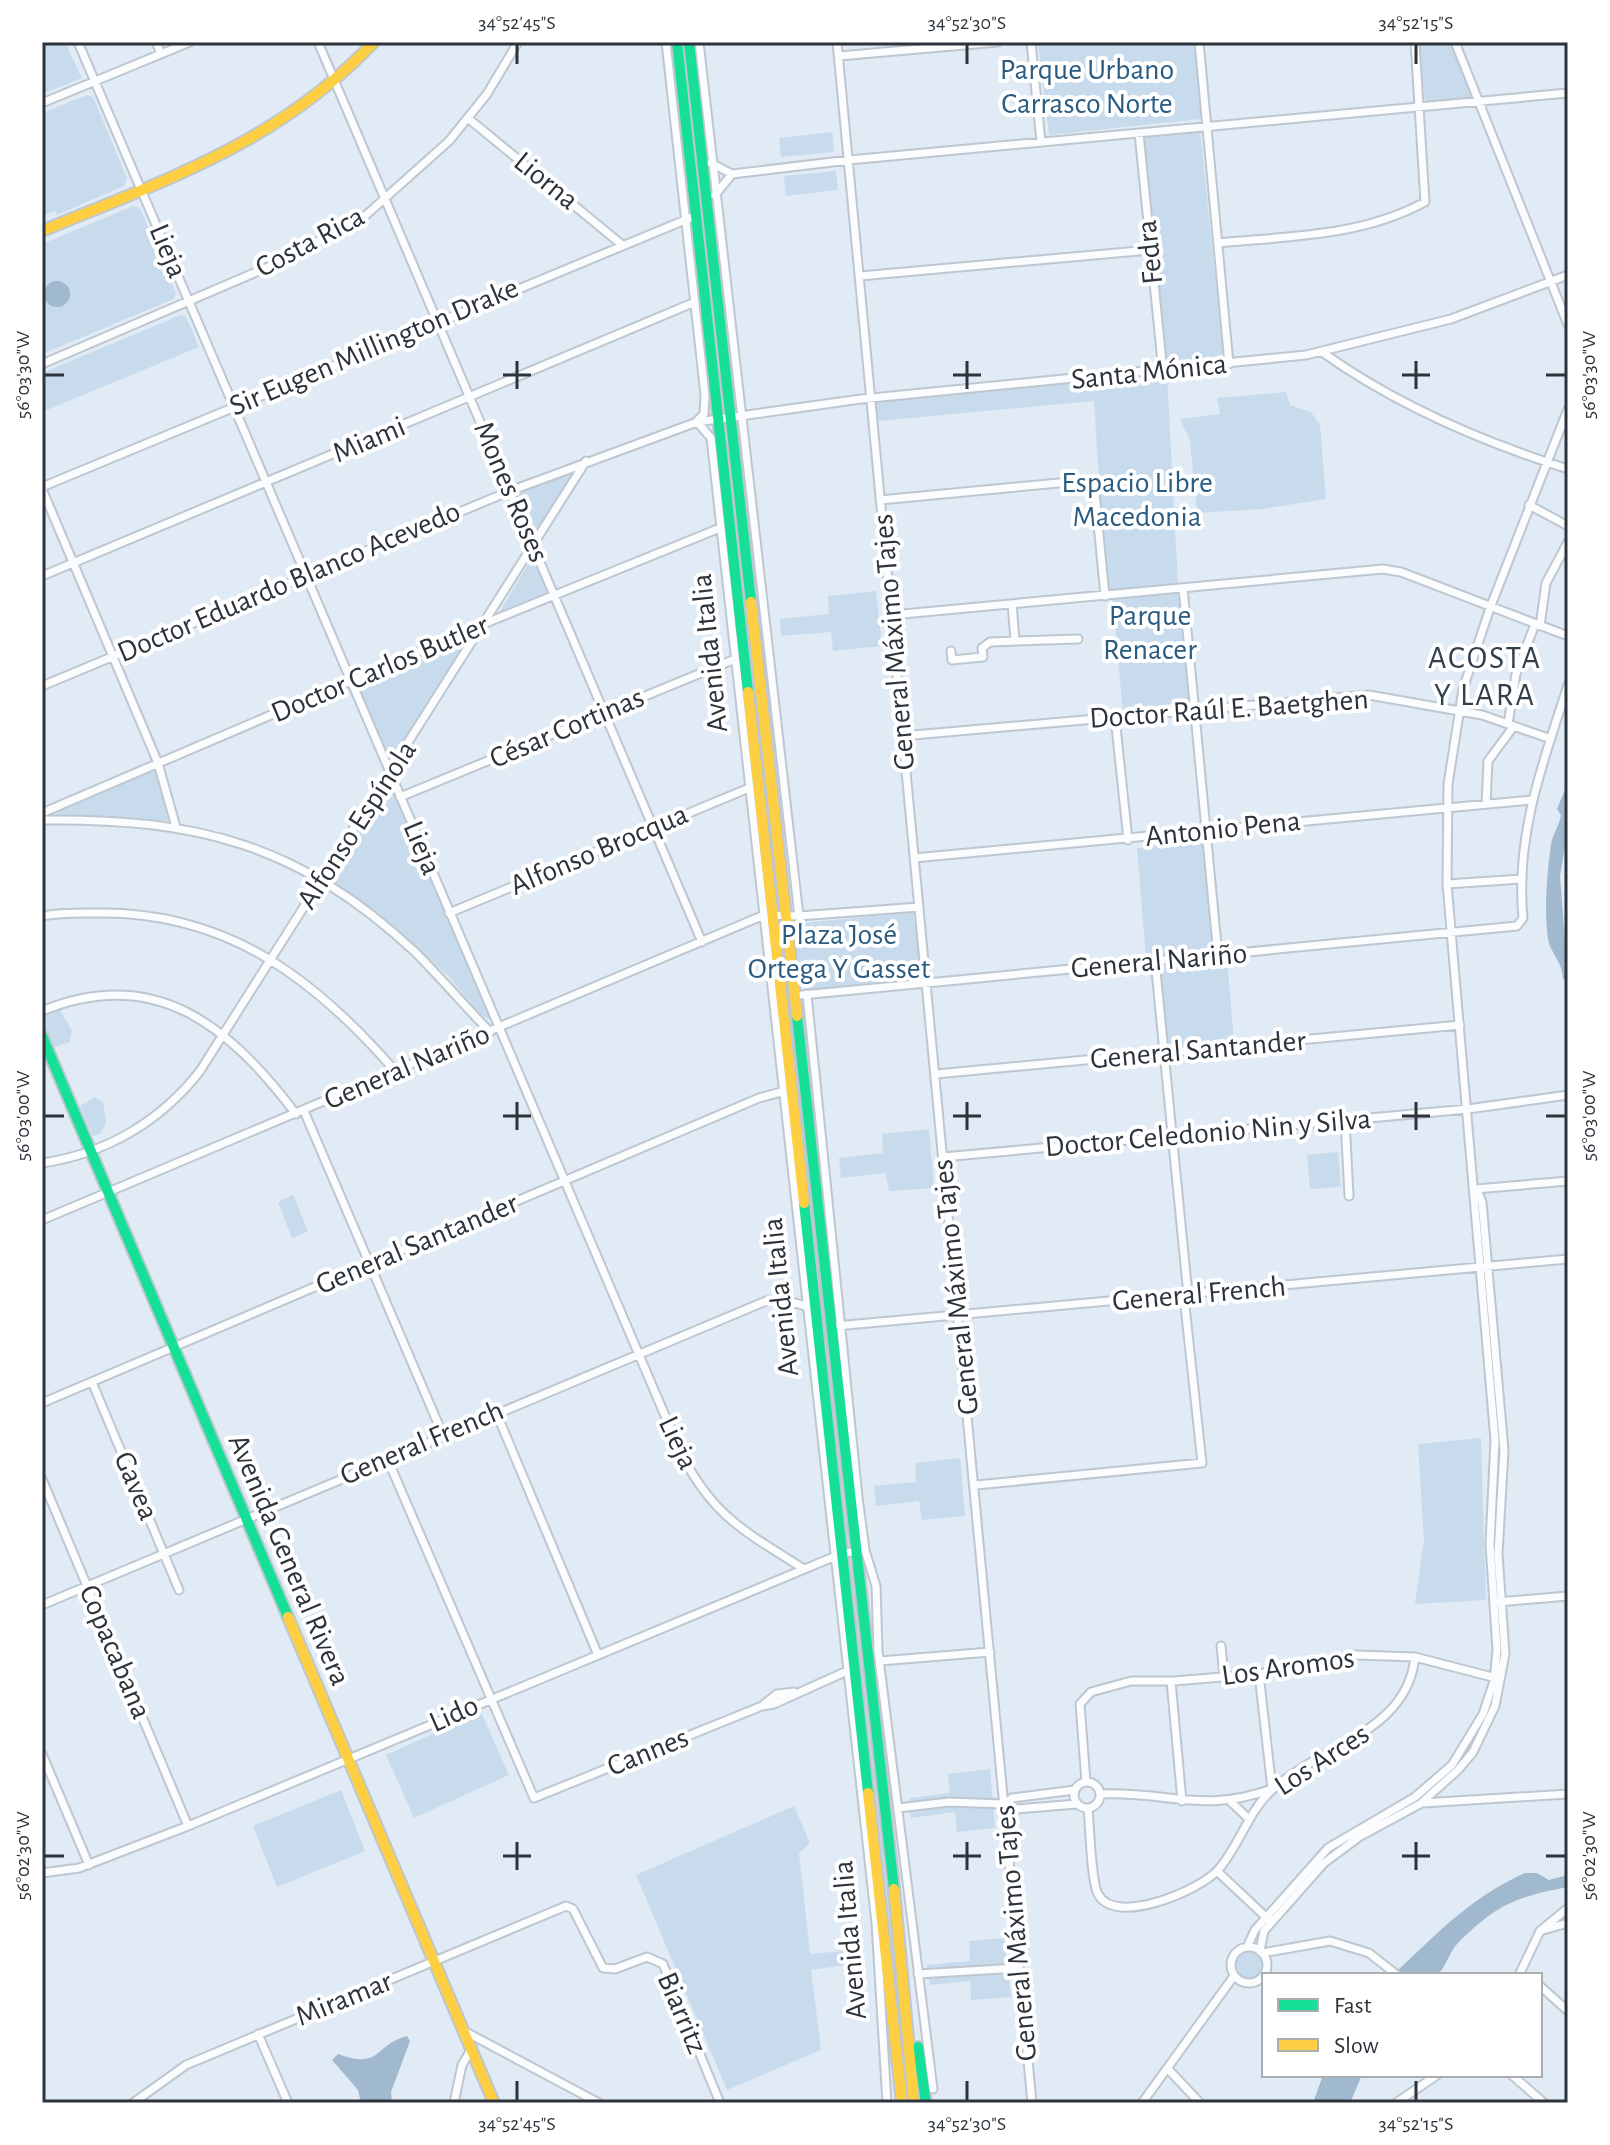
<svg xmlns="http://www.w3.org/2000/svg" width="1610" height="2145" font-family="'Alegreya Sans',sans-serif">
  <rect width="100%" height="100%" fill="#e0ebf5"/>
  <!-- green -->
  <path fill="#c8dbec" d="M42 42H65L82 78 42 94Z
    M1038 42H1194L1201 119 1049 135Z
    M1418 42H1453L1472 99 1425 102Z
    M87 95 93 97 127 178 124 186 57 215 55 211 42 216V113Z
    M1200 129 1223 353 1220 360 1173 365 1165 356 1144 142 1146 134Z
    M832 132 834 152 781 157 779 138Z
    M836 171 838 190 786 196 784 176Z
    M133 206 140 208 176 293 174 299 42 354V244Z
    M181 315 186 317 199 347 42 412V373Z
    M1167 374 1178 585 1113 591 1106 588 1094 401 878 421 876 401Z
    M1286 392 1290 405 1311 412 1320 425 1326 499 1262 509 1197 513 1190 440 1180 419 1220 414 1217 398Z
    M578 467 536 537H534L518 505V493Z
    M732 467 780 905 776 903 729 468Z
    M536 558 547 594 497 616 529 563Z
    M876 591 882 646 833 651 831 632 781 636 780 619 829 614 828 596Z
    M1169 592H1176L1181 599 1190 701 1123 712 1112 597Z
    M470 634H474L391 764 357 683Z
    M153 769 157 771 168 821 56 815 58 809Z
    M386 784 393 785 491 1020 482 1016 450 978 413 944 327 877Z
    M1203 841 1214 947 1206 952 1146 958 1137 848Z
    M913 912 922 967 918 979 812 990 800 987 794 924Z
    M785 946 850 1539H849L845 1537 781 948Z
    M1227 958 1234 1042 1171 1047 1167 1042 1161 967Z
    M59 1008 72 1031 70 1042 54 1047 42 1024V1016Z
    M95 1097 103 1102 106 1123 100 1134 93 1136 80 1106Z
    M929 1129 934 1188 889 1191 886 1173 841 1178 839 1158 883 1153 882 1134Z
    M1338 1152 1341 1187 1310 1189 1307 1155Z
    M293 1195 308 1231 292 1238 278 1202Z
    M1481 1438 1486 1600 1415 1604 1424 1540 1418 1444Z
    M960 1458 965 1516 922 1520 919 1501 876 1506 874 1486 916 1482 915 1463Z
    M853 1564 902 2011 908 2103H904L848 1566Z
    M481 1712 509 1775 414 1818 386 1755Z
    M990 1769 995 1828 957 1832 955 1812 911 1818 909 1798 950 1793 948 1774Z
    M341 1790 365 1851 277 1887 253 1826Z
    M794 1806 810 1843 799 1853 810 1954 854 1950V1964L811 1970 821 2050 727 2090 636 1875Z
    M1004 1938 1011 1997 971 2000 970 1981 930 1985 927 1965 970 1961 969 1941Z
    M1234 1965a14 14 0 1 1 28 0a14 14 0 1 1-28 0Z"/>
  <!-- water -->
  <path fill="#a0b9ce" d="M44 294a13 13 0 1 1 26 0a13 13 0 1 1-26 0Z
    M1568 782V828L1560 876 1568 981 1563 979C1563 963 1550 952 1548 939 1544 909 1547 873 1551 844 1553 834 1559 826 1561 815L1557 809Z
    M1525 1873H1537L1549 1880 1568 1875V1887C1515 1897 1496 1905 1458 1943 1449 1952 1447 1966 1437 1975H1393C1437 1934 1469 1898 1525 1873Z
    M407 2036 410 2041 391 2092 392 2103H361L358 2090 332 2060 338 2054C382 2070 373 2045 407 2036Z
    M1323 2075H1362L1350 2103H1313Z"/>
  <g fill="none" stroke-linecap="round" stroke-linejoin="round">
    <!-- street casing -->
    <g stroke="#bec7cf" stroke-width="11">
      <path id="street" d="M78 42 681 1453C713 1517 746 1532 804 1569
        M156 42 161 54
        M318 42 702 942
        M666 42 705 395 704 414 698 420
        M699 42 799 916
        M837 42 1032 2103
        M1031 42 1041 142
        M1199 42 1229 364
        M1455 42 1568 325
        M839 56 998 42
        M42 103 190 42
        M469 119 621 244
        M1139 133 1163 372
        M711 163 732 174 715 195
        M732 174 849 160 1568 93
        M1218 243C1289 236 1360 237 1425 202L1415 42
        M860 276 1150 250
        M1322 352C1396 405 1483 442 1568 469
        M42 364 282 261 365 216 449 141 487 94 518 42
        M697 422 711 438 876 1923 887 2103
        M42 487 697 215
        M42 489 158 763 176 827
        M880 500 1080 481 1090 484 1095 493 1105 596
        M1529 505 1568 526
        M42 576 695 302
        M1183 588 1218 956
        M1012 604 1015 640
        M892 615 1383 569 1401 572 1568 636
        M1540 626 1546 583 1568 542
        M951 651 952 660 983 657 982 648 990 642 1078 639
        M42 686 510 491 697 422 861 399 1306 355 1451 319 1568 275
        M1115 717 1128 840
        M1508 724 1516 674 1535 624
        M902 736 1369 695 1482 715 1551 739
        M400 797 735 659
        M1486 804 1488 761 1514 726
        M42 813 486 623 720 528
        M42 820C197 818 299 844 415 952 441 978 465 1006 490 1032
        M914 858 1531 800
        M1447 884 1521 879
        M449 913 749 788
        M42 916C62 912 83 913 103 913 230 913 317 981 396 1072
        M807 994 858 1497 865 1550 876 1586 878 1651 933 2089
        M802 995 1517 926 1523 918C1515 836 1543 762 1568 685
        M42 1011C156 964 230 1027 296 1114
        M936 1074 1460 1025
        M304 1111 443 1435
        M1345 1120 1349 1196
        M943 1157 1468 1109 1568 1095
        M42 1163C106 1154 161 1121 200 1071L586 461
        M1476 1189 1568 1181
        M42 1220 764 915 799 916 919 907
        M836 1326 1568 1259
        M92 1382 179 1590
        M42 1403 759 1098 785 1091
        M496 1412 598 1655
        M387 1458 534 1798 762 1706 774 1704 847 1671
        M42 1479 188 1826
        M976 1485 1202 1463 1185 1306 1188 1295 1155 961
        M1498 1602 1568 1596
        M42 1605 766 1301 784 1300 806 1306
        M1221 1646 1224 1676
        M880 1661 990 1652
        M1171 1681 1182 1801
        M763 1705 777 1694 794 1692
        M42 1754 89 1865
        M1074 1795a13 13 0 1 1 26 0a13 13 0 1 1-26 0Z
        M1086 1782 1080 1704 1091 1692 1131 1681H1174L1259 1674 1356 1655 1415 1657 1496 1678
        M1101 1794C1168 1791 1202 1814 1272 1789L1259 1674
        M1231 1802 1249 1819
        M1423 1803 1568 1794
        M1004 1804 1012 1798 1075 1790
        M898 1808 949 1802 1004 1804 1015 1809 1077 1804
        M1088 1809C1090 1827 1091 1881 1098 1894 1115 1927 1200 1890 1218 1870 1240 1845 1248 1811 1273 1789 1321 1745 1407 1733 1415 1657
        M1217 1871 1268 1919
        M42 1873 79 1868 188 1826 843 1553 859 1551
        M1543 1930 1568 1923
        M1231 1965a18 18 0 1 1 36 0a18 18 0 1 1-36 0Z
        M1247 1947 1255 1930 1328 1848 1415 1797 1452 1765 1483 1714 1494 1681 1497 1650 1490 1544 1495 1440 1447 884 1448 784 1463 689 1490 608 1568 409
        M1260 1951 1264 1931 1324 1863 1359 1837 1420 1804 1458 1770 1473 1752 1495 1706 1505 1654 1498 1554 1504 1450 1482 1202 1477 1190
        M1262 1953 1330 1941 1369 1953 1397 1975
        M918 1974 1019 1968
        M1519 1975 1540 1931 1568 1908
        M1540 1986 1568 2011
        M464 2031 599 2103
        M258 2034 288 2103
        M1168 2069 1200 2103
        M1512 2075 1544 2103
        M133 2103 186 2065 566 1906 573 1909 603 1968 615 1969 647 1957 663 1964 720 2103
        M454 2103 462 2065 472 2048
        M1142 2103 1234 1976
        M1396 2103 1437 2075"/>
    </g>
    <!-- fast casing -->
    <g stroke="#bec7cf" stroke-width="14">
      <path id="fast" d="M677 42 748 692
        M689 42 751 602
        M797 1016 894 1889
        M42 1036 288 1617
        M804 1203 868 1793
        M918 2047 926 2103"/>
    </g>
    <!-- slow casing -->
    <g stroke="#bec7cf" stroke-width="14">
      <path id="slow" d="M42 231C167 179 278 143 374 42
        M751 602 797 1016
        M748 692 804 1203
        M288 1617 494 2103
        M868 1793 902 2103
        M894 1889 914 2103"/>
    </g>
    <!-- street -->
    <use href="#street" stroke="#fafcfe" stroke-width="7"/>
    <!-- fast -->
    <use href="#fast" stroke="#16e098" stroke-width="10"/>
    <!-- slow -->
    <use href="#slow" stroke="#ffcf43" stroke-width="10"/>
  </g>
  <!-- ticks -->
  <path fill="none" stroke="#2c333a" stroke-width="3" d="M517 44V64M967 44V64M1416 44V64M517 361V389M967 361V389M1416 361V389M44 375H64M503 375H531M953 375H981M1402 375H1430M1546 375H1566M517 1102V1130M967 1102V1130M1416 1102V1130M44 1116H64M503 1116H531M953 1116H981M1402 1116H1430M1546 1116H1566M517 1842V1870M967 1842V1870M1416 1842V1870M44 1856H64M503 1856H531M953 1856H981M1402 1856H1430M1546 1856H1566M517 2081V2101M967 2081V2101M1416 2081V2101"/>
  <g text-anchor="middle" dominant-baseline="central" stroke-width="8" stroke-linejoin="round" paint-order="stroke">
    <!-- park labels -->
    <g font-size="30" fill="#2a5b81" stroke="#fff">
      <text x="1087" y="70">Parque Urbano<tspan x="1087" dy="34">Carrasco Norte</tspan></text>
      <text x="1137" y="483">Espacio Libre<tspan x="1137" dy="34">Macedonia</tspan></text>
      <text x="1150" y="616">Parque<tspan x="1150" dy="34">Renacer</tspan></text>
      <text x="839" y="935">Plaza José<tspan x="839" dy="34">Ortega Y Gasset</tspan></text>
    </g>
    <!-- street labels -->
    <g font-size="30" fill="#2c333a" stroke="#fff">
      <text transform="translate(546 181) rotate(39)">Liorna</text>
      <text transform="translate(310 242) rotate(-28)">Costa Rica</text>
      <text transform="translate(168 251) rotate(67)">Lieja</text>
      <text transform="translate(1150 252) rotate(-96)">Fedra</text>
      <text transform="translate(374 347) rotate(-23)">Sir Eugen Millington Drake</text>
      <text transform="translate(1149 372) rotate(-6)">Santa Mónica</text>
      <text transform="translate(369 440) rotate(-23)">Miami</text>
      <text transform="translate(511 492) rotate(67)">Mones Roses</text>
      <text transform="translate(289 582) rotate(-23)">Doctor Eduardo Blanco Acevedo</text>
      <text transform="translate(894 642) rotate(-95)">General Máximo Tajes</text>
      <text transform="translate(710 653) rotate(-96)">Avenida Italia</text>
      <text transform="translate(380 669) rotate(-23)">Doctor Carlos Butler</text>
      <text transform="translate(1229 709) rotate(-4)">Doctor Raúl E. Baetghen</text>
      <text transform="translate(567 728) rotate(-23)">César Cortinas</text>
      <text transform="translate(357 825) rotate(-57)">Alfonso Espínola</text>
      <text transform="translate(1223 829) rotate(-6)">Antonio Pena</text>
      <text transform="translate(422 848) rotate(67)">Lieja</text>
      <text transform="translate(599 850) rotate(-23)">Alfonso Brocqua</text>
      <text transform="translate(1159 961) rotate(-5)">General Nariño</text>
      <text transform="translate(1198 1050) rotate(-5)">General Santander</text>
      <text transform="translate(407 1067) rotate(-23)">General Nariño</text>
      <text transform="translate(1208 1133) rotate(-5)">Doctor Celedonio Nin y Silva</text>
      <text transform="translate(417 1244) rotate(-23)">General Santander</text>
      <text transform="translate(956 1287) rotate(-96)">General Máximo Tajes</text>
      <text transform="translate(1199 1294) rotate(-5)">General French</text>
      <text transform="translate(781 1297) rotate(-96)">Avenida Italia</text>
      <text transform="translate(422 1443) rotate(-23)">General French</text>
      <text transform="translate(678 1443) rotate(65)">Lieja</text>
      <text transform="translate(136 1486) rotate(67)">Gavea</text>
      <text transform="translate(289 1560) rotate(67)">Avenida General Rivera</text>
      <text transform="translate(115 1652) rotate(67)">Copacabana</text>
      <text transform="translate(1288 1667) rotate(-8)">Los Aromos</text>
      <text transform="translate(454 1714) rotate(-24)">Lido</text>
      <text transform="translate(648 1752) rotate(-22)">Cannes</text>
      <text transform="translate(1322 1760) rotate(-33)">Los Arces</text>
      <text transform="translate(1016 1933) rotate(-95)">General Máximo Tajes</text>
      <text transform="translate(850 1940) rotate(-95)">Avenida Italia</text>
      <text transform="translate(344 1999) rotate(-22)">Miramar</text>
      <text transform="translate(682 2013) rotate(67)">Biarritz</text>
    </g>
    <!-- neighbourhood labels -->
    <g font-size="32" letter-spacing="2" fill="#2f3f4c" stroke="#fff">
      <text x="1485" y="658">ACOSTA<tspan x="1485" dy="37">Y LARA</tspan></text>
    </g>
  </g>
  <!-- border -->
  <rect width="1610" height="2145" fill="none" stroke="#ffffff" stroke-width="88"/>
  <!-- legend -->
  <rect x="1262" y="1973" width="280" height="104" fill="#ffffff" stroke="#abadb0" stroke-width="2"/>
  <rect x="1278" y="1999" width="40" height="12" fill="#16e098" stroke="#abadb0" stroke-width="2"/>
  <text x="1334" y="2013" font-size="24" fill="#2c333a">Fast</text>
  <rect x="1278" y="2039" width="40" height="12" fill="#ffcf43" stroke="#abadb0" stroke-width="2"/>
  <text x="1334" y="2053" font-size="24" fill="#2c333a">Slow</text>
  <rect x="44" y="44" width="1522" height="2057" fill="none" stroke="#2c333a" stroke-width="3"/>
  <g font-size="20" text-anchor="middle" fill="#2c333a">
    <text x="517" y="29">34°52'45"S</text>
    <text x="967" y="29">34°52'30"S</text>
    <text x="1416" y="29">34°52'15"S</text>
    <text transform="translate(1588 375) rotate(-90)" y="7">56°03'30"W</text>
    <text transform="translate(22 375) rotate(-90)" y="7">56°03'30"W</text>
    <text transform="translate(1588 1116) rotate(-90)" y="7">56°03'00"W</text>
    <text transform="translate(22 1116) rotate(-90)" y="7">56°03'00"W</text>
    <text transform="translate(1588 1856) rotate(-90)" y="7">56°02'30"W</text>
    <text transform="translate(22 1856) rotate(-90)" y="7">56°02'30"W</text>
    <text x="517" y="2130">34°52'45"S</text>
    <text x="967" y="2130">34°52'30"S</text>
    <text x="1416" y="2130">34°52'15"S</text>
  </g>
</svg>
